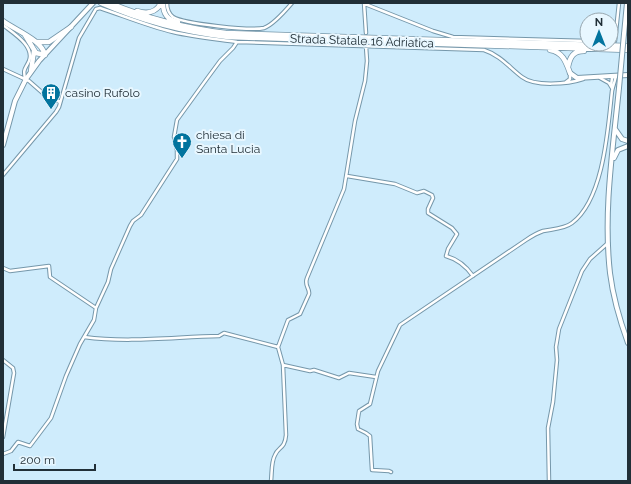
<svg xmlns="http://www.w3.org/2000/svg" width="631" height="484" font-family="Raleway,sans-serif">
  <rect width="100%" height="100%" fill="#cfecfc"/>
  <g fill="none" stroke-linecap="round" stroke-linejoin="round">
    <!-- minor casing -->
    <g stroke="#7597aa" stroke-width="4.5">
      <path id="minor" d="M167 3C167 8 168 13 173 17 184 24 251 31 264 28 273 25 286 10 292 3
        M364 3 366 33
        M365 4 433 31 453 37 587 41
        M3 25C13 33 35 46 29 61 25 70 23 68 25 79
        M611 42 615 41 619 3
        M3 69 29 81 45 95 60 102
        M600 78 609 83 612 88
        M566 82 570 79V73
        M611 86 612 78 614 77
        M3 175 56 112 59 107 79 38 96 9 100 8C124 16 148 26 173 32 194 37 216 39 237 42L484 50C500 55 510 68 522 77 535 87 568 84 583 79
        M347 176 395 184 417 193 424 191 432 195 433 198 428 209V213L452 228 457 234 448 249 446 256C457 259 466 266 473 276
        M3 268 10 271 49 266 50 277 96 308
        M84 337C129 343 174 337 219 336L224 333 278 347
        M3 360 13 368 14 373 3 437
        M283 365 310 371 314 370 339 378 349 373 376 377
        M3 454 11 451 18 442 30 446 51 418 66 376 80 344 94 320 96 308 108 282 111 269 130 226 133 221 141 215 177 159V150L174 137 177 120 206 80 220 61 233 48 237 42
        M391 472 389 471 372 470 370 436 366 433 358 429 357 424 359 411 370 404 378 371 400 325 526 240C532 236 537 233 543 231 552 229 564 229 572 223 604 199 608 128 612 91 613 86 615 81 616 76
        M271 481C272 473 271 462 275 455 278 447 285 449 286 435L283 365 278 347 288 320 300 314 309 294C310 288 304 286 307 278L344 189 355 121 365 81 367 61 366 46
        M549 481 548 428 553 402 557 360 556 347 559 329 582 271 590 259 608 243"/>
    </g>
    <!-- secondary casing -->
    <g stroke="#7597aa" stroke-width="6">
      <path id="secondary" d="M624 34 627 3
        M570 73 577 78 628 75
        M619 88C613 149 603 211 610 273 613 297 620 321 628 343
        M615 129 622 139 628 141
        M3 145 15 101 26 79 39 61 93 3
        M614 158 618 150 628 146"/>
    </g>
    <!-- trunk casing -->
    <g stroke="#7597aa" stroke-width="6">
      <path id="trunk" d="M101 3C142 21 183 32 228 37L628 50
        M110 3C148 19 186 28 226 33L628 46
        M163 3C163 14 167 20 178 22
        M137 11C146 14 156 13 161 3
        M3 21C15 30 42 40 45 55L36 53 25 35
        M37 42H49L71 27
        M550 50C563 52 566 62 570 73
        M568 67C570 57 573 51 584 51
        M31 71 34 51"/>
    </g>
    <!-- minor -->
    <use href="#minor" stroke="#fff" stroke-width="2.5"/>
    <!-- secondary -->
    <use href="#secondary" stroke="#fff" stroke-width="4"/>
    <!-- trunk -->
    <use href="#trunk" stroke="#fff" stroke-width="4.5"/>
    <!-- secondary-bridge casing -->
    <g stroke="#7597aa" stroke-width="6" stroke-linecap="butt">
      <path id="secondary-bridge" d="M619 88 624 34"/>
    </g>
    <!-- secondary-bridge -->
    <use href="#secondary-bridge" stroke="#fff" stroke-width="4"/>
  </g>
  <!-- icons -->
  <defs>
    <g id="building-pin" transform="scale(1)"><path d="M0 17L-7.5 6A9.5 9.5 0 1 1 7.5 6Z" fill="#02749e" stroke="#e8f7ff"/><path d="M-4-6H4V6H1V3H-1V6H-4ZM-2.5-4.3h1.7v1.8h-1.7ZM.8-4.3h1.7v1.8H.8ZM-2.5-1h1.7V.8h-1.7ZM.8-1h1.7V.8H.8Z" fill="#fff"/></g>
    <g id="church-pin" transform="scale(1)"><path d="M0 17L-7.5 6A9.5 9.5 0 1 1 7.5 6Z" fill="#02749e" stroke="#e8f7ff"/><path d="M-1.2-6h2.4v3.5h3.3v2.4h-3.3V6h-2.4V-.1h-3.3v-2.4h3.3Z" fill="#fff"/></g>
  </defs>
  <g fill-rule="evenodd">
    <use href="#building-pin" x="51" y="93"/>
    <use href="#church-pin" x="182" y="142"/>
  </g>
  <g text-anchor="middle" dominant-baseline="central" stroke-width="4" stroke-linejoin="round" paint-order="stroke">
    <!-- street labels -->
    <g font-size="12" fill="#212f37" stroke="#e8f7ff">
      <text transform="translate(362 41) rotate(2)">Strada Statale 16 Adriatica</text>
    </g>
    <!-- poi labels -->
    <g font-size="12" fill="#212f37" stroke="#e8f7ff" text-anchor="start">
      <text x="65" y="93">casino Rufolo</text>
      <text x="196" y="135">chiesa di<tspan x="196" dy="14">Santa Lucia</tspan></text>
    </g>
  </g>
  <!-- border -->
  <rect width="631" height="484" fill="none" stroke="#212f37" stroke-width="8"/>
  <!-- north arrow -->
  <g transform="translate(599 32)"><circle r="19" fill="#e8f7ff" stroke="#98a7af"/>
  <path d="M0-3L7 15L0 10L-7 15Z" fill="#02749e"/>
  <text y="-6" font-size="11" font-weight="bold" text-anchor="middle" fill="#212f37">N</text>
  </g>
  <!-- scale -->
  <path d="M14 464v6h81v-6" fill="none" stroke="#212f37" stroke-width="2"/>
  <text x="20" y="464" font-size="12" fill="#212f37" stroke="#e8f7ff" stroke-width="3" paint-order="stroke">200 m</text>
</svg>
